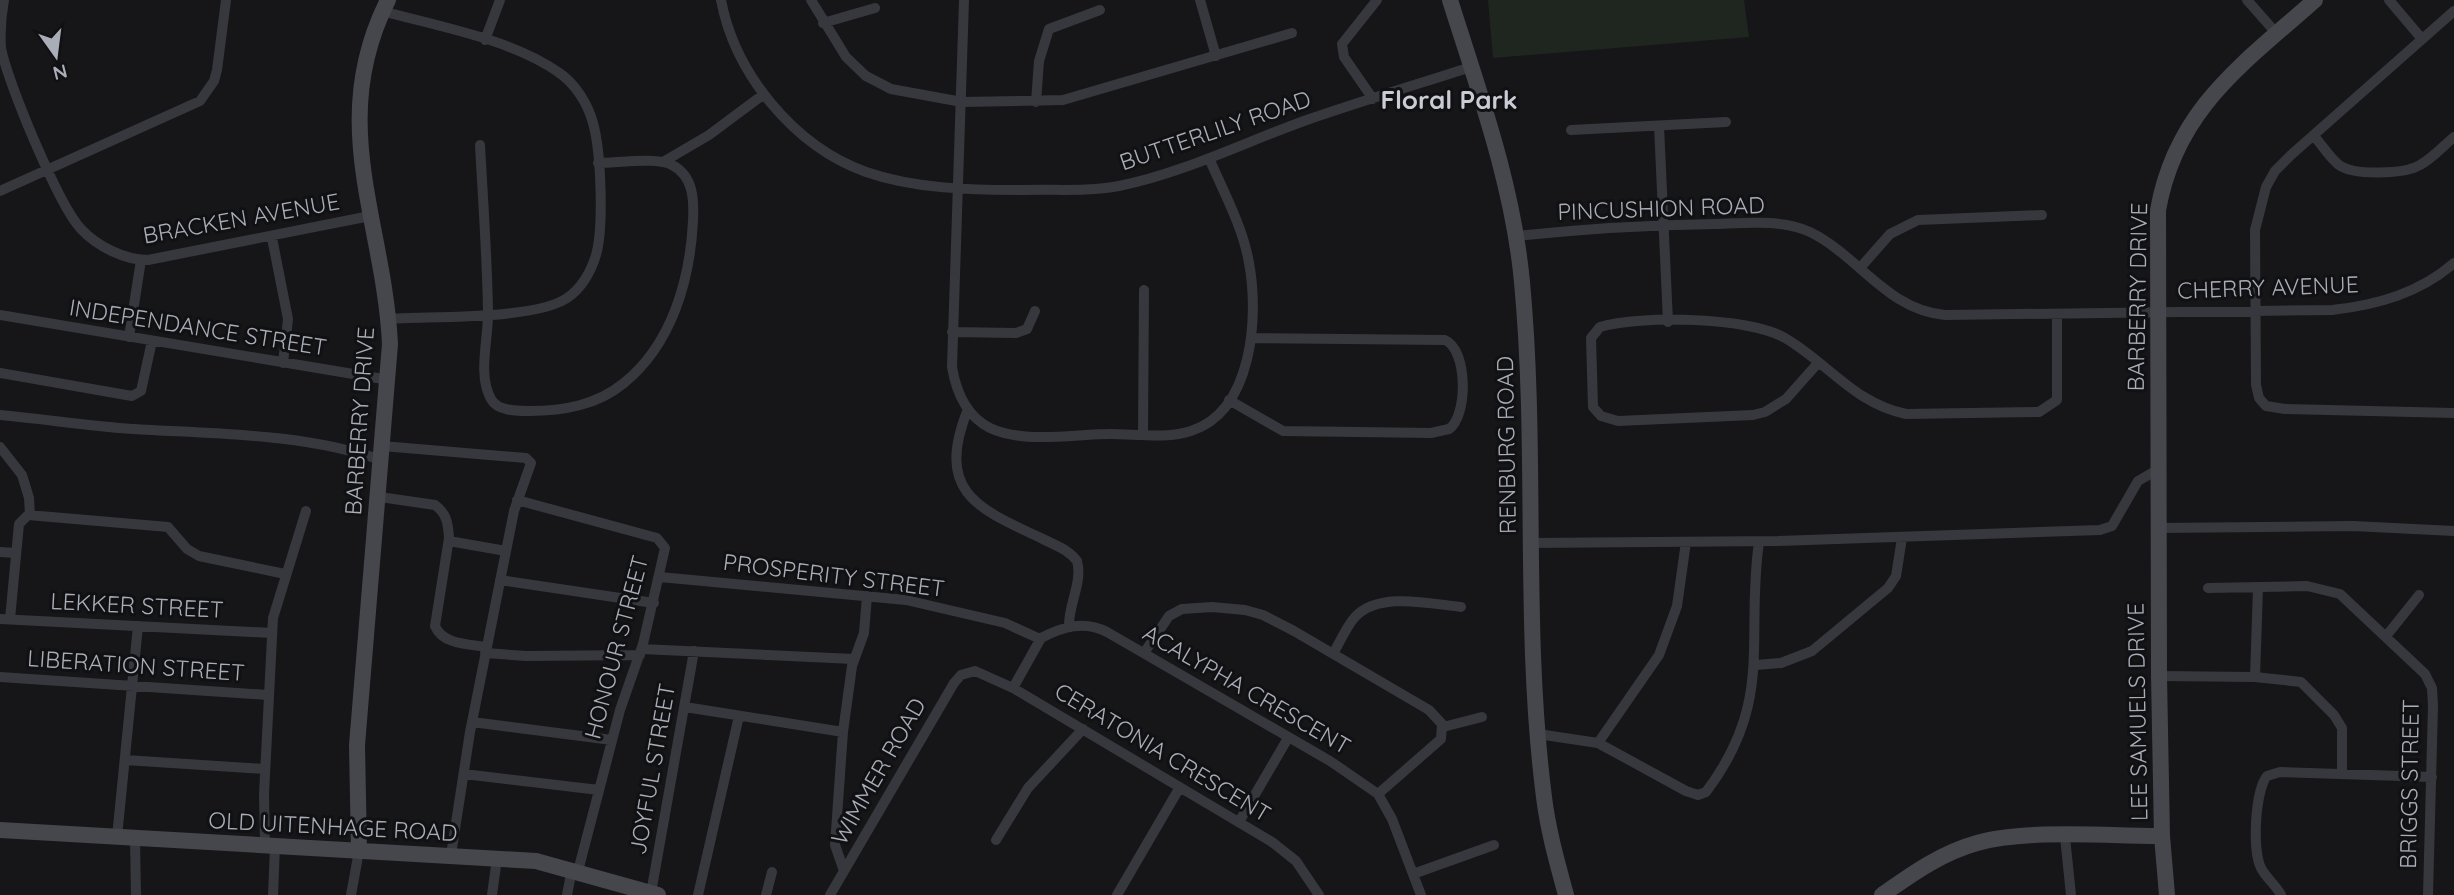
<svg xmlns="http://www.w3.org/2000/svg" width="2454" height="895" font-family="Quicksand,sans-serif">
  <rect width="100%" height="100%" fill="#161618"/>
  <!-- park -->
  <path fill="#1e261f" d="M1488 0H1744L1749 37 1493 58Z"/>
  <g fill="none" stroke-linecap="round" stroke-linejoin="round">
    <!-- street -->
    <path stroke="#37383d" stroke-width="10" d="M4 0C1 16 0 32 1 48 7 81 59 206 81 229 97 246 124 260 148 260L370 216
      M721 0C735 74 794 146 866 172 915 189 971 190 1023 190 1055 189 1087 192 1119 186 1183 173 1243 143 1304 121 1359 102 1415 85 1471 67
      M811 0 846 57 866 76 891 89 962 102 1063 100 1292 33
      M964 0 952 367C956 391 966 416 990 428 1024 444 1074 434 1111 434 1136 434 1168 439 1191 431 1253 411 1259 316 1249 263 1243 227 1223 191 1209 158
      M1200 0 1216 56
      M2247 0 2277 34
      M2389 0 2422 39
      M382 11C437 26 511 39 558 72 575 83 588 104 593 123 601 151 604 227 596 255 591 272 581 289 567 298 535 320 431 316 389 319
      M2454 11 2291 155 2275 171 2266 187 2255 230 2256 385 2259 398 2266 406 2285 409 2454 413
      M823 23 875 8
      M485 40 500 0
      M1373 99 1344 57 1342 44 1377 0
      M1036 102 1039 61 1049 29 1100 10
      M1659 126 1668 322
      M1571 130 1726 122
      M2314 136C2322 145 2330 158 2339 165 2354 176 2405 174 2420 165 2433 158 2443 146 2454 137
      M480 145C483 200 487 255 488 310 489 338 477 374 491 399 497 411 517 411 529 411 564 411 597 405 624 383 672 344 690 280 693 221 694 201 694 176 672 165 657 157 617 163 598 163
      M663 162 709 135 764 94
      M0 191 200 101 214 81 217 70 226 0
      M1517 236C1583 229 1648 225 1715 224 1745 223 1782 219 1810 232 1859 256 1887 310 1945 315L2332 310C2377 305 2420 293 2454 263
      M272 238 288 319 283 363
      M1860 268 1890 234 1918 220 2042 215
      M0 315 389 380
      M952 332 1016 333 1027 329 1035 311
      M129 337 141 260
      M1818 363 1786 399 1765 412 1753 415 1618 421 1601 416 1593 407 1591 338 1600 327C1640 315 1750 317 1785 338 1828 363 1855 404 1906 414L2039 412 2057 400V314
      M0 373 132 396 141 391 152 341
      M1229 400 1283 431 1431 433 1449 429C1468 416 1468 350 1445 340L1252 338
      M968 409C935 491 976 508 1041 538 1054 545 1068 549 1077 561 1083 582 1068 605 1069 627
      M0 415C44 419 89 426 133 429 215 434 302 433 381 460
      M1143 433 1144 290
      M382 446 526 458 531 463 514 511 470 732 451 855
      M0 447 22 475 29 498 30 514
      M380 497 435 505C447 514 448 523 449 538L435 626C443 645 469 644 487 647
      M517 500 657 538 665 548 643 644 620 710 578 871
      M2158 528 2353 526 2454 531
      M449 541 506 551
      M1530 543 1778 541 2100 530 2112 526 2138 481 2157 470
      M0 552 16 553
      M660 577 906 600 1005 623 1040 639
      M500 580 654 603
      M2208 588 2307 586 2340 594 2425 674 2432 688 2433 706 2428 895
      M0 619 272 633
      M10 619 19 524 28 515 168 527 187 549 199 556 285 574
      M2387 635 2419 595
      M642 649 854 659
      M485 653 526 656 640 655
      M1144 653 1169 616 1182 609 1212 607 1245 610 1263 615 1294 631 1429 710 1442 724 1441 739 1378 794
      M1333 654C1340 642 1346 627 1355 617 1379 591 1431 604 1461 607
      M1756 665 1781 663 1812 651 1888 588 1896 576 1902 538
      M2159 676 2255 677 2301 682 2334 715 2342 728V773
      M0 677 268 695
      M2255 677 2258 588
      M1013 688 1041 638C1062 627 1084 620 1107 632L1330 761 1378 794 1392 819 1421 895
      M685 707 843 732
      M472 722 612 740
      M1443 727 1482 717
      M1538 734 1598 743 1686 791 1698 795 1706 792C1775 701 1745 640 1759 542
      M1598 743 1659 655 1677 606 1686 542
      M125 760 265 769
      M464 774 599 790
      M1239 822 1288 738
      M117 837 138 626
      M2065 837 2071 895
      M135 838 136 895
      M996 840 1028 788 1083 729
      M265 845 264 794 273 618 306 511
      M844 871 835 845 843 732 852 666 864 633 867 596
      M1413 874 1494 845
      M651 893 694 651
      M273 895 275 846
      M351 895 359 851
      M492 895 497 858
      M567 895 572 869
      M698 895 739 716
      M766 895 772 872
      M830 895 954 683 961 675 975 671 1013 688 1272 842 1296 861 1319 895
      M1117 895 1180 787
      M2281 895C2276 885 2266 878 2261 868 2252 850 2255 791 2267 776L2280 772 2432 777"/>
    <!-- secondary -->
    <path stroke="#45474d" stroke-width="16" d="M1450 0C1479 92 1513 185 1522 282 1538 453 1522 626 1544 797 1548 830 1557 862 1566 895
      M0 830 536 861 658 895
      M359 851 357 745 390 344C384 221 326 123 388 0
      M1882 895C1912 874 1941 853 1977 843 2026 829 2109 836 2162 836
      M2167 895 2162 836 2159 676 2158 210C2176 109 2243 64 2315 0"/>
  </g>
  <g text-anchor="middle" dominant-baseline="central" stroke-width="6" stroke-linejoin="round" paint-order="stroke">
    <!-- street labels -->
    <g font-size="23" fill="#a8adb8" stroke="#111113">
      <text transform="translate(1215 130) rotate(-19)">BUTTERLILY ROAD</text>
      <text transform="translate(1661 208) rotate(-2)">PINCUSHION ROAD</text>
      <text transform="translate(241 218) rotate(-10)">BRACKEN AVENUE</text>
      <text transform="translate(2268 287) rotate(-2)">CHERRY AVENUE</text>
      <text transform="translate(2137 297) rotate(-89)">BARBERRY DRIVE</text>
      <text transform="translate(198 327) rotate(9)">INDEPENDANCE STREET</text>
      <text transform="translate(359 421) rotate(-86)">BARBERRY DRIVE</text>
      <text transform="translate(1506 445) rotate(-91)">RENBURG ROAD</text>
      <text transform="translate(834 575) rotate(7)">PROSPERITY STREET</text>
      <text transform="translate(137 605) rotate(3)">LEKKER STREET</text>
      <text transform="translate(616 647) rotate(-75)">HONOUR STREET</text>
      <text transform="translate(136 665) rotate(4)">LIBERATION STREET</text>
      <text transform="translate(1247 689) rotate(30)">ACALYPHA CRESCENT</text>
      <text transform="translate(2137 712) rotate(-91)">LEE SAMUELS DRIVE</text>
      <text transform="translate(1163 752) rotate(31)">CERATONIA CRESCENT</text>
      <text transform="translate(652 769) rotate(-80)">JOYFUL STREET</text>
      <text transform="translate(878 771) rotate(-60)">WIMMER ROAD</text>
      <text transform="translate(2409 784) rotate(-89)">BRIGGS STREET</text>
      <text transform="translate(333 826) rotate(3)">OLD UITENHAGE ROAD</text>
    </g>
    <!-- quarter labels -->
    <g font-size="26" font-weight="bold" fill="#c9ccd4" stroke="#111113">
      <text x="1449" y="99">Floral Park</text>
    </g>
  </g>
  <!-- north arrow -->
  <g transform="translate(56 56) rotate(166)" stroke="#111113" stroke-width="5" paint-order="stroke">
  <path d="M0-5L12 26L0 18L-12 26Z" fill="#a8adb8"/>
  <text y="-10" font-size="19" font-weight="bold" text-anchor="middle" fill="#a8adb8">N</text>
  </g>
</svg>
